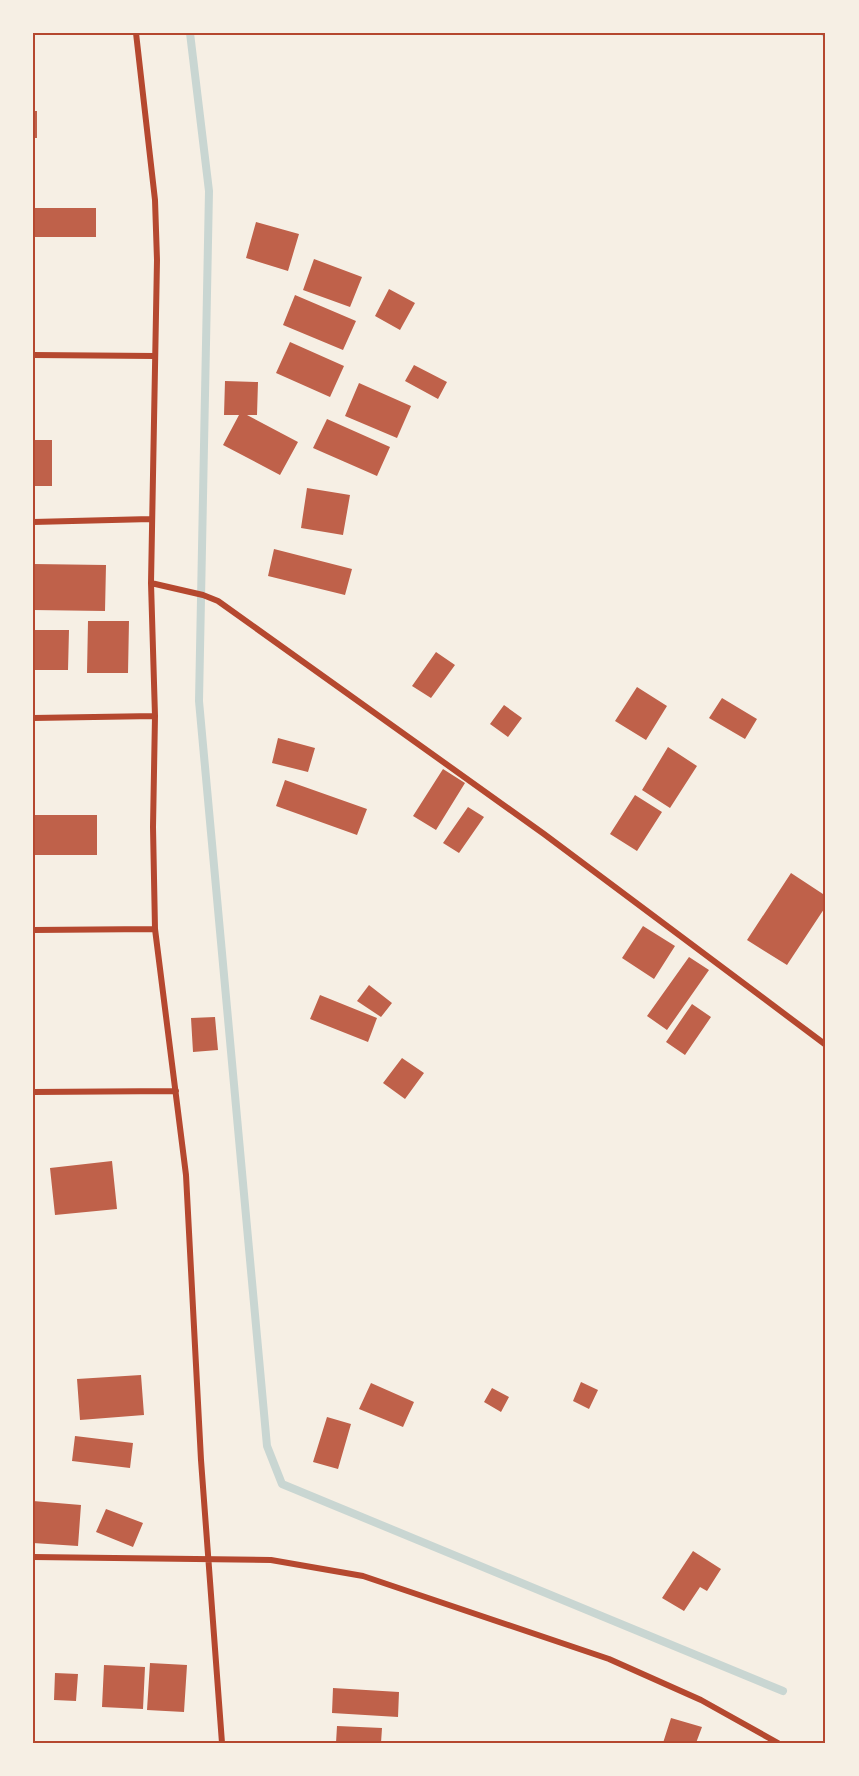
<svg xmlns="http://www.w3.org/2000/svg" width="859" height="1776" font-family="Barlow,sans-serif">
  <rect width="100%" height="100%" fill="#f6efe4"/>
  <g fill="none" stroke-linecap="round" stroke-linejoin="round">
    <!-- stream -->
    <path stroke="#c9d6d2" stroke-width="8" d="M190 33 209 191 199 701 267 1446 282 1484 783 1691
      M825 33H826"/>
  </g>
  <!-- building -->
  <path fill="#bf614a" d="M33 111H37V138H33Z
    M33 208H96V237H33Z
    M256 222 299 234 288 271 246 258Z
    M314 259 362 277 350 307 303 290Z
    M389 289 415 303 400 330 375 316Z
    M295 295 356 321 343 350 283 325Z
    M290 342 344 366 330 397 276 373Z
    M414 365 447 382 438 399 405 381Z
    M225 381 258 382 257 415H247L298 442 280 475 223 445 239 415H224Z
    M359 383 411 406 397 438 345 416Z
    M327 419 390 447 377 476 313 448Z
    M33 440H52V486H33Z
    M307 488 350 495 343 535 301 528Z
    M274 549 352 569 345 595 268 576Z
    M33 564 106 565 105 611 33 610Z
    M88 621H129L128 673H87Z
    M33 630H69L68 670H33Z
    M436 652 455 665 431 698 412 686Z
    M637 687 667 706 646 740 615 721Z
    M722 698 757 719 745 739 709 718Z
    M504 705 522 718 508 737 490 724Z
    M278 738 315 748 308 772 272 763Z
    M668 747 697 766 670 808 642 790Z
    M443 769 465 783 436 830 413 816Z
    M285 780 367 809 357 835 276 806Z
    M635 795 662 812 637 851 610 834Z
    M468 807 484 817 459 853 443 843Z
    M33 815H97V855H33Z
    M791 873 826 896V906L787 965 747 940Z
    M643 926 675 946 654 979 622 958Z
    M689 957 709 970 667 1030 647 1016Z
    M369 985 392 1003 381 1017 357 1001Z
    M320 995 377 1018 368 1042 310 1019Z
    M692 1004 711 1017 685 1055 666 1042Z
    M215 1017 218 1050 193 1052 191 1018Z
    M402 1058 424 1073 405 1099 383 1083Z
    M112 1161 117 1209 55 1215 50 1168Z
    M141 1375 144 1415 80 1420 77 1379Z
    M581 1382 598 1390 589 1409 573 1401Z
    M371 1383 414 1402 403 1427 359 1409Z
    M492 1388 509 1397 501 1412 484 1402Z
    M327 1417 351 1424 338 1469 313 1462Z
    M75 1436 133 1443 130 1468 72 1461Z
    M33 1501 81 1505 78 1546 33 1543Z
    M106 1509 143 1523 133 1547 96 1532Z
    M693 1551 721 1569 707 1591 700 1587 684 1611 662 1598Z
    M150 1663 187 1665 184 1712 147 1710Z
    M104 1665 145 1667 143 1709 102 1707Z
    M55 1673 78 1674 76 1701 54 1700Z
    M333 1688 399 1692 398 1717 332 1713Z
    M671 1718 702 1727 696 1743H663Z
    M337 1726 382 1728 381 1743H336Z"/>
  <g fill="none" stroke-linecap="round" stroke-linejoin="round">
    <!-- minor -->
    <path stroke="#b5482f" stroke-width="6" d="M136 33 155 200 157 260 151 583 155 716 153 827 155 929 186 1175 201 1460 222 1743
      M33 355 155 356
      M33 522 151 519
      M151 583 203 595 218 601 544 834 826 1045
      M33 718 155 716
      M33 930 155 929
      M33 1092 176 1091
      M33 1557 271 1560 363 1576 609 1659 701 1700 778 1743"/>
  </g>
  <!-- border -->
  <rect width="859" height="1776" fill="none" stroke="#f6efe4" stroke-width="69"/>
  <rect x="34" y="34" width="790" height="1708" fill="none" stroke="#b5482f" stroke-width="2"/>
</svg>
